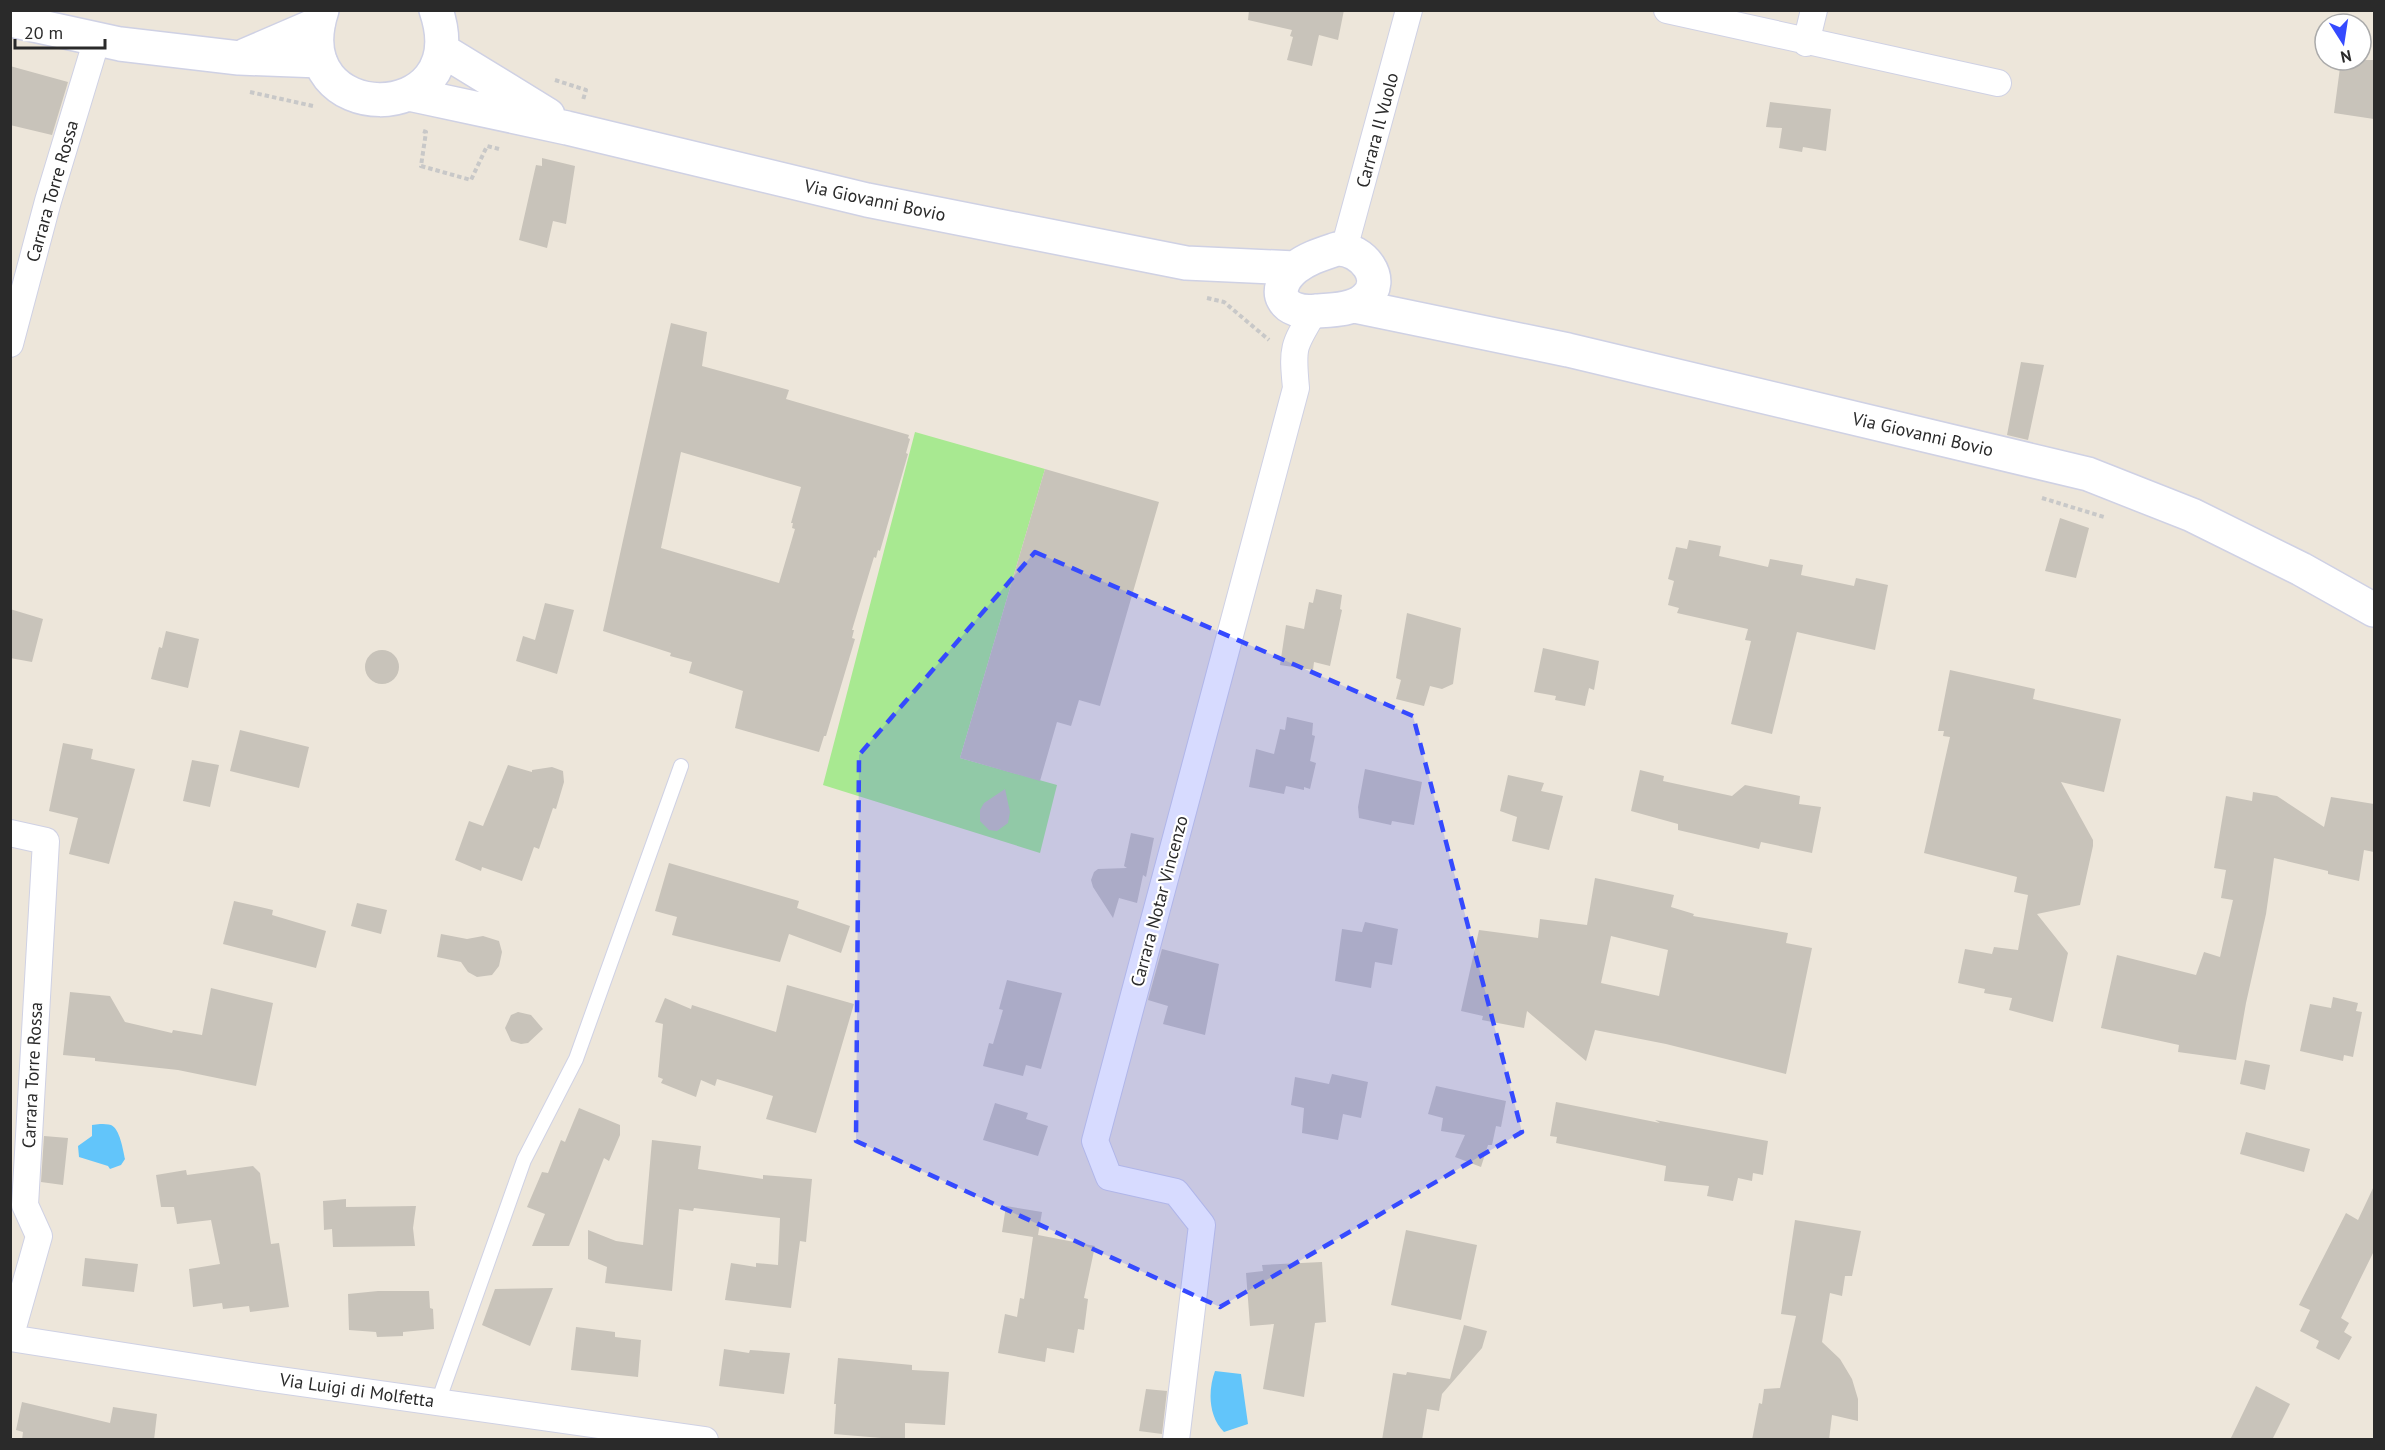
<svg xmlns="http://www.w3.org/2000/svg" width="2385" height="1450" font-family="'PT Sans',sans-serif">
  <rect width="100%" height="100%" fill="#ede6da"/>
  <!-- green -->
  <path fill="#a8e991" d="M915 432 1045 469 960 758 1057 785 1040 853 823 785Z"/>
  <!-- water -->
  <path fill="#62c5fa" d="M100 1124C104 1124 108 1124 111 1125 120 1129 123 1150 125 1159L121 1165 110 1169 108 1166 79 1157 78 1146 92 1136V1125Z
    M1215 1371 1241 1374 1248 1424 1224 1432C1208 1416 1208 1390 1215 1371Z"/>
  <!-- building -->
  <path fill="#c8c3ba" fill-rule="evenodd" d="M1249 10H1344L1338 40 1319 35 1312 66 1287 60 1293 37 1290 36 1292 30 1248 20Z
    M2341 60H2374V119L2334 113Z
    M10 66 68 82 52 135 10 125Z
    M1770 102 1831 109 1826 151 1803 147 1802 152 1779 148 1782 128 1766 127Z
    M542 158 575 166 566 224 553 221 547 248 519 240 536 165 542 166Z
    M671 323 707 332 702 366 789 390 786 399 909 435 908 438 910 439 906 453 908 454 880 551 878 550 876 558 874 557 852 630H854L852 638 855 639 826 736H824L819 752 735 728 743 691 689 673 692 662 670 656 671 653 603 631ZM681 452 801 487 791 523H793L792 528 795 529 779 583 661 548Z
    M2021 362 2044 365 2028 440 2007 435Z
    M1045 469 1159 502 1100 706 1079 700 1071 726 1057 722 1040 781 960 758Z
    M2060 518 2089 528 2076 578 2045 571Z
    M1689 540 1721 546 1719 556 1768 567 1770 559 1803 565 1801 575 1854 586 1856 578 1888 585 1875 650 1797 632 1772 734 1731 724 1751 641 1745 640 1748 629 1677 613 1679 608 1668 605 1674 581 1668 579 1676 547 1687 549Z
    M1316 589 1342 595 1340 609 1342 610 1330 666 1314 662 1313 670 1280 665 1286 625 1304 629 1309 602 1313 603Z
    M545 603 574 610 557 674 516 661 523 636 535 640Z
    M10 609 43 619 32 662 10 658Z
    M1407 613 1461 628 1453 684 1442 689 1430 686 1424 706 1396 699 1401 680 1396 678Z
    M166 631 199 639 188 688 151 679 159 647 162 648Z
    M1543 648 1599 661 1594 690 1589 688 1585 706 1555 700 1556 696 1534 692Z
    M365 667a17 17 0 1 1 34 0a17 17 0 1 1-34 0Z
    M1950 670 2035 689 2033 699 2121 719 2104 792 2061 782 2093 840V846L2080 905 2037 914 2068 953 2053 1022 2009 1010 2012 998 1984 993 1985 989 1958 983 1965 949 1992 954 1994 947 2018 950 2028 895 2014 892 2017 877 1924 853 1950 737 1943 736 1944 731H1938Z
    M1287 717 1313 723 1312 735 1315 736 1310 761 1316 763 1310 789 1304 787V790L1286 786 1284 794 1249 787 1256 749 1274 754 1280 729 1285 730Z
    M240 730 309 747 299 788 230 771Z
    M63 743 93 749 91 759 135 769 109 864 69 854 78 818 49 811Z
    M192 760 219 765 210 807 183 801Z
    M508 765 532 772V770L552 767 563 771 564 782 556 809 553 808 539 849 534 847 522 881 482 867 481 871 455 860 469 821 483 826Z
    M1365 769 1422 782 1414 825 1392 821 1391 825 1359 818 1358 807Z
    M1640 770 1664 776 1663 781 1732 796 1745 785 1800 796 1799 804 1821 807 1812 853 1761 842 1759 849 1678 830V824L1631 811Z
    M1508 775 1544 783 1541 791 1563 796 1549 850 1512 841 1517 817 1500 811Z
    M1005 789 1010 812 1008 823 997 831 989 830 980 821V810L984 803Z
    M2253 792 2277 796 2324 827 2331 797 2374 804V852L2364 850 2359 881 2328 874V871L2274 858 2266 914 2246 1003 2236 1060 2178 1052 2179 1045 2101 1028 2117 955 2196 975 2204 952 2220 957 2233 900 2221 898 2226 870 2214 868 2226 796 2252 801Z
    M1131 833 1154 838 1146 877 1143 875 1137 903 1119 898 1113 918 1093 887 1091 880 1094 872 1098 869 1127 868 1124 866Z
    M669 863 799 901 797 908 850 926 841 953 789 934 780 962 672 935 677 917 655 911Z
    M1595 878 1674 895 1671 907 1694 914 1693 916 1788 933 1786 943 1812 948 1786 1074 1666 1044 1595 1030 1586 1061 1527 1011 1524 1028 1482 1020 1483 1016 1461 1011 1479 930 1538 938 1540 919 1587 925ZM1611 936 1668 950 1659 996 1601 983Z
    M234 901 273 910 272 915 326 931 316 968 223 944Z
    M357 903 387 910 381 934 351 926Z
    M1365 922 1398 929 1392 965 1375 962 1371 988 1335 981 1342 929 1362 932Z
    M441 934 467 939 483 936 499 941 502 952 499 966 492 975 477 977 468 972 461 962 437 957Z
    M1162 949 1219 964 1205 1035 1163 1024 1168 1006 1148 1000Z
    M1007 980 1062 993 1041 1069 1026 1065 1023 1076 983 1066 989 1043 993 1044 1003 1010 999 1009Z
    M787 985 854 1004 816 1133 766 1119 773 1096 717 1079 715 1086 701 1080 696 1097 661 1083 663 1079 658 1077 663 1024 655 1022 665 998 691 1009 692 1005 776 1032Z
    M211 988 273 1003 256 1086 178 1070 95 1061V1058L63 1055 70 992 110 996 125 1022 172 1033 173 1030 202 1035Z
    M2333 997 2358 1003 2356 1011 2362 1012 2353 1057 2344 1055 2343 1061 2300 1051 2310 1004 2331 1008Z
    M518 1012 531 1015 543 1029 528 1043 521 1044 511 1041 505 1028 511 1015Z
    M2245 1060 2270 1065 2265 1090 2240 1084Z
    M1332 1074 1368 1082 1361 1118 1343 1114 1338 1140 1302 1133 1304 1108 1291 1105 1295 1077 1329 1084Z
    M1436 1086 1506 1101 1501 1127 1496 1126 1492 1145H1488L1481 1167 1455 1157 1465 1135 1441 1131 1443 1118 1428 1114Z
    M1556 1102 1660 1123 1655 1120 1768 1141 1763 1175 1753 1173 1752 1181 1738 1178 1733 1201 1707 1196 1709 1186 1664 1181 1666 1166 1556 1143 1557 1137 1550 1136Z
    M995 1103 1028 1113 1026 1119 1048 1126 1038 1156 983 1140Z
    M579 1108 620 1125V1135L609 1161 604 1158 569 1246H532L545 1214 527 1207 542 1172 548 1173 561 1140 565 1142Z
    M2246 1132 2310 1149 2304 1172 2240 1154Z
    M44 1136 68 1138 63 1185 41 1182Z
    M652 1140 701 1146 698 1169 763 1179V1175L812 1179 806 1242 800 1241 791 1308 725 1300 731 1263 756 1267V1263L778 1265 780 1218 694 1208 693 1211 679 1209 672 1291 605 1283 607 1267 588 1259V1230L616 1241 643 1245Z
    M253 1166 260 1173 271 1244 279 1243 289 1307 250 1312 249 1306 223 1309 222 1303 193 1307 189 1269 220 1264 211 1220 177 1224 174 1207H161L156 1175 186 1170 187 1175Z
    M2374 1186V1251L2341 1318 2349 1323 2344 1332 2352 1337 2339 1360 2316 1348 2319 1341 2300 1331 2310 1310 2299 1305 2346 1213 2358 1220Z
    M346 1199V1207L416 1206 413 1228 415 1246 333 1247 332 1229 324 1230 323 1201Z
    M1006 1206 1042 1212 1038 1235 1095 1246 1084 1298 1088 1299 1084 1330 1078 1329 1074 1353 1047 1348 1045 1362 998 1353 1005 1314 1017 1317 1020 1298 1024 1299 1033 1237 1002 1232Z
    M1795 1220 1861 1231 1852 1276H1845L1842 1296 1830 1293 1822 1342 1840 1359 1852 1379 1858 1399V1421L1832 1415 1829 1440H1752L1759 1403 1762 1404 1764 1389 1780 1388 1796 1316 1781 1314Z
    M1406 1230 1477 1245 1461 1320 1391 1305Z
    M85 1258 138 1264 134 1292 82 1286Z
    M1322 1262 1326 1322 1315 1323 1304 1397 1263 1389 1274 1324 1250 1326 1246 1273 1263 1271 1262 1265Z
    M553 1288 530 1346 482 1325 495 1289Z
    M378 1291H429L430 1308 433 1309 434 1329 403 1332V1336L377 1337 376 1332 349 1330 348 1294Z
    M1464 1325 1487 1331 1482 1348 1442 1394 1439 1411 1427 1409 1422 1440H1382L1393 1373 1406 1375 1407 1372 1450 1379Z
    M576 1327 615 1332V1337L641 1340 638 1377 571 1370Z
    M724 1349 749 1353 750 1350 790 1353 784 1394 719 1386Z
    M838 1358 912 1365V1370L949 1372 945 1425 905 1423V1440L834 1434 836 1404H834Z
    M2256 1386 2290 1404 2272 1440H2230Z
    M1146 1389 1167 1391 1162 1434 1139 1431Z
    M22 1402 110 1423 113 1407 157 1414 154 1440H22L23 1432 16 1430Z"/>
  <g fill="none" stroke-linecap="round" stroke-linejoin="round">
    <!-- service casing -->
    <g stroke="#cfd1e4" stroke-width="16">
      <path id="service" d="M438 1402 524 1160 576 1059 681 766"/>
    </g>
    <!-- minor casing -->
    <g stroke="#cfd1e4" stroke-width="28">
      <path id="minor" d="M1667 10 1998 83
        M1806 43 1814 10
        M1344 249 1409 10
        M10 344 48 201 97 39
        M10 833 46 841 25 1205 39 1236 10 1338
        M10 1338 252 1376 705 1440
        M1176 1440 1202 1225 1176 1192 1109 1177 1095 1141 1296 388C1292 347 1293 346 1314 312"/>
    </g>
    <!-- tertiary casing -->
    <g stroke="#cfd1e4" stroke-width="36">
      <path id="tertiary" d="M10 20 120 44 239 58 320 61
        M246 55 318 24"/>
    </g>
    <!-- secondary casing -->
    <g stroke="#cfd1e4" stroke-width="36">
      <path id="secondary" d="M322 10C283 129 477 130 436 10
        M442 50 548 115
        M409 94 567 128 867 200 1186 263 1295 268
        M1337 249C1362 248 1388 280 1365 299 1353 310 1332 310 1316 311 1284 315 1268 291 1295 268 1308 258 1322 254 1337 249Z
        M1355 306 1568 350 2088 474 2192 515 2301 569 2374 610"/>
    </g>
    <!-- path -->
    <path stroke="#c8c8c8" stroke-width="4" stroke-dasharray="4.5 3" stroke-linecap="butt" d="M555 80 586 90 583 100
      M250 92 313 106
      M423 131 426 132 421 166 471 180 487 146 499 149
      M1207 298 1224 302 1269 340
      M2042 498 2104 517"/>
    <!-- service -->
    <use href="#service" stroke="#fff" stroke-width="14"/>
    <!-- minor -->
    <use href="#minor" stroke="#fff" stroke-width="26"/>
    <!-- tertiary -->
    <use href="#tertiary" stroke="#fff" stroke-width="33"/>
    <!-- secondary -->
    <use href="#secondary" stroke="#fff" stroke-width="33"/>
  </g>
  <!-- marked area -->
  <path fill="#354aff" fill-opacity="0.2" stroke="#354aff" stroke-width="4.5" stroke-dasharray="12 8" stroke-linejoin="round" d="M1035 552 1413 716 1522 1132 1220 1307 856 1141 859 755Z"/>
  <g text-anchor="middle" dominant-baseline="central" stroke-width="4.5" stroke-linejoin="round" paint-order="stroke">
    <!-- street labels -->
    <g font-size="18" fill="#2a2a2a" stroke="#fff">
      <text transform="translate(1377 130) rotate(-75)">Carrara Il Vuolo</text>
      <text transform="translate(52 191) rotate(-74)">Carrara Torre Rossa</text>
      <text transform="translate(875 200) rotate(12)">Via Giovanni Bovio</text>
      <text transform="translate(1923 434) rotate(13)">Via Giovanni Bovio</text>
      <text transform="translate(1159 901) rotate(-75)">Carrara Notar Vincenzo</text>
      <text transform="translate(32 1075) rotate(-87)">Carrara Torre Rossa</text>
      <text transform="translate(357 1390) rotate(8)">Via Luigi di Molfetta</text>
    </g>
  </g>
  <!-- border -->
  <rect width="2385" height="1450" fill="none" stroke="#2a2a2a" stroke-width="24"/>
  <!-- north arrow -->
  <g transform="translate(2343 42) rotate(168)"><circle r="28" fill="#ffffff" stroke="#aaaaaa" stroke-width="1.5"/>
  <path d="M0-4.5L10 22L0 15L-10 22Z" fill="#354aff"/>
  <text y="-9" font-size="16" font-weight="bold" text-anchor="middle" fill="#2a2a2a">N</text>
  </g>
  <!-- scale -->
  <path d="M15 39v9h90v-9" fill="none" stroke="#2a2a2a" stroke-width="3"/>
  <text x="24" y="39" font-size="18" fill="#2a2a2a" stroke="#ffffff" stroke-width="4.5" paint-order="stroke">20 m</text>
</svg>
